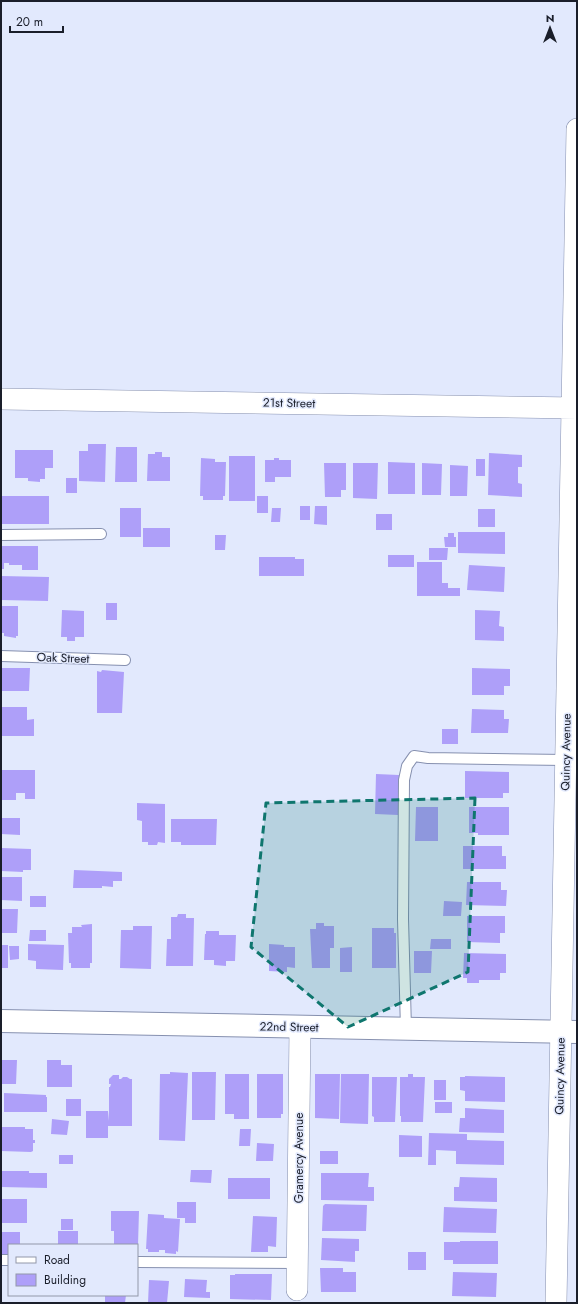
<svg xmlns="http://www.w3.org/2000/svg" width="578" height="1304" font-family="Jost,sans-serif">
  <rect width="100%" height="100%" fill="#e2e9fd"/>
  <!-- building -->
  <path fill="#ae9ff9" d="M88 444H106L105 482 79 481V451H88Z
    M116 447H137V482H115Z
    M15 450H53V468H45V479H40V482L28 481V478H15Z
    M155 452H162V457H170V481H147L148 454H155Z
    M489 453 522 455V467H518V483L522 484V497L488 495Z
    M229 456H255V501H229Z
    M201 458 215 459V462H226L225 496H223V500H203V496H200Z
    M274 458H279V460H291V477H275V482H265V460H274Z
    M476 459H485V476H476Z
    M388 462 415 463V494H388Z
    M324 463H346V490H341V497H325Z
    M353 463H378L377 499 353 498Z
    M422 463 442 464 441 495H422Z
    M450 465 468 466 467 496H450Z
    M66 478H77V493H66Z
    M1 496H49V524H1Z
    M257 496H268V513H257Z
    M300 506H310V520H300Z
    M315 506H327V525L314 524Z
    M120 508H141V537H120Z
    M272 508H281L280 522H271Z
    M478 509H495V527H478Z
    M376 514H392V530H376Z
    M143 528H170V547H143Z
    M458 532H505V554L458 553Z
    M448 533H454V537H456V547H445L444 537H448Z
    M215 535H226L225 550H215Z
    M1 546H38V570H22V565H9V563H4V569H1Z
    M429 548H448L447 560H429Z
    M388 555H414V567H388Z
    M259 557H295V559H304V576H259Z
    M417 562H442V583H448V588H460V596H417Z
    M469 565 505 567 504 592 467 590Z
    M1 576 49 577 48 601 1 600Z
    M106 603H117V620H106Z
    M1 606H18V636H16V638L4 636V633H1Z
    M62 610 84 611V637H75V641H67V637H61Z
    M475 610 500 611 499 626 504 627V641L475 640Z
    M1 668H30L29 691H1Z
    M472 668 510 669V686H504V695H472Z
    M102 670 124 672 122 713H97V671L101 672Z
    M1 707H27V720L34 719V736H1Z
    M472 709 504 710V719H509L508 733H471Z
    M442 729H458V744H442Z
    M1 770H35V799H25V793H16V800H1Z
    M465 771 509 772V793H503V798H465Z
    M376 774 399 775 398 815 375 814Z
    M137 803 165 804V843L158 842 157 845H148V842H142V821L137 820Z
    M416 807H438V841H415Z
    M469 807H509V835H478V833H469Z
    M1 818H20V835L1 834Z
    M171 819H217L216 845H181V842H171Z
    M463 846H502V856H506V869H463Z
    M1 848 31 849V870H23V872L1 871Z
    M74 870 122 872V881H113V887L102 886V888H73Z
    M1 877H22V901L1 900Z
    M467 882H501V890H507L506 906 466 905Z
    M30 896H46V907H30Z
    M444 901 462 902 461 916H443Z
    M1 909H18L17 933H1Z
    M178 914H186V918H194L193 966H166L167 939H171V917H177Z
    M467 916H505V933H500V943L467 942Z
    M316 923H324V926H334V948H330V968H312L310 929H316Z
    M92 924V963H90V968H71V963H69L68 933H72V927H82L81 925Z
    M133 926H152L151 969 120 968 121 930H133Z
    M372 928H394V933H396V968H372Z
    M30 930H46V941H29Z
    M206 931H219V935H236L235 961H226V966L214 965V960H204L205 934H206Z
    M431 939H451V949H430Z
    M28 944 64 945 63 970 36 969V961L28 960Z
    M269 944 284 945V947H295V968L287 967V972L269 971Z
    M1 945H8V968H1Z
    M9 946H19V959L10 960Z
    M352 947V972H340V948Z
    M414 951H432L431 973H414Z
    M464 953 506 954V973H500V980H479V983H467V978H463Z
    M1 1060H17L16 1084H1Z
    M47 1060H61V1065H72V1087H47Z
    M170 1072 188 1073 185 1141 159 1140 160 1074H170Z
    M192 1072H216L215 1120H192Z
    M225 1074H249V1119H234V1114H225Z
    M257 1074H283V1114H281V1118H257Z
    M315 1074H340L339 1119 315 1118Z
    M341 1074H369L368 1124 340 1123Z
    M408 1074H413V1077H425L423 1122H401V1116H400V1077H408Z
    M113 1075H119V1079H121L123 1077H127L130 1079H132V1126H108V1138H86V1111H108L109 1121V1087H110L111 1084H109V1079Z
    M465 1076 505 1077V1102L465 1101V1091L460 1090V1077H465Z
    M372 1077H397L395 1122H374V1117L372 1116Z
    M434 1080H446V1100H434Z
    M4 1093 46 1095V1097H47V1112H4Z
    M66 1099H81V1116H66Z
    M435 1102H452V1113H435Z
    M465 1108 504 1110V1133L459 1132 460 1118H465Z
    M52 1119 69 1121 67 1135 51 1134Z
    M1 1127H25V1129H33V1140H35V1143H33V1151L31 1152 1 1151Z
    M240 1129H251L250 1146H239Z
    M429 1133 467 1134V1140L504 1141V1165L456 1164V1151L436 1150V1165H428Z
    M399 1135 422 1136V1157H399Z
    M257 1143 274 1144 273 1161H256Z
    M320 1151H338V1164H320Z
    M59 1155H73V1164H59Z
    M191 1170H212L211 1183 190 1182Z
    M1 1171H29V1173H47V1188L1 1187Z
    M321 1173H369L368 1187H374V1201L321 1200Z
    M460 1177 497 1178V1202L454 1201V1187H459Z
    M228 1178H270V1199H228Z
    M1 1199H27V1223H1Z
    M177 1202H196V1223H185V1218H177Z
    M325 1204 367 1205 366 1231H322L323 1206Z
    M444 1207 497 1209 496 1233 443 1232Z
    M111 1211H139L138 1245H114V1231H111Z
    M148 1214 164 1215V1218L180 1219 178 1252 176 1251V1254L165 1253V1250H159V1252H148V1249H146Z
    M253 1216 277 1217 276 1247 268 1246V1252H251Z
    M61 1219H73V1230H61Z
    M58 1231H78V1245H58Z
    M1 1232H20V1245H9V1256H1Z
    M322 1238 359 1239V1251H355V1262L321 1260Z
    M460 1241H498V1264H453V1260H444V1242H460Z
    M408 1252H426V1270H408Z
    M320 1268H343V1272H356V1292H321Z
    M453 1272 497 1273 496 1297 452 1296Z
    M235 1274H272L271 1300 230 1299V1275H235Z
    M185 1279 207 1280 206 1292H210V1298L184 1297Z
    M149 1280 169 1281 167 1303H148Z
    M105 1295H126L125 1303 105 1302Z"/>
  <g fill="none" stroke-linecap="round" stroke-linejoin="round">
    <!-- service casing -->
    <g stroke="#8690af" stroke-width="12">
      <path id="service" d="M1 535 101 534
        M1 656 125 660
        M406 1029 403 919 404 780 407 766 414 756 428 758 566 760
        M1 1260H9
        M137 1262 298 1263"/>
    </g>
    <!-- minor casing -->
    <g stroke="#8690af" stroke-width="22">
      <path id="minor" d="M1 399 577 408
        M297 1290 300 1027
        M556 1303 577 129"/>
    </g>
    <!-- tertiary casing -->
    <g stroke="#8690af" stroke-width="24">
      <path id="tertiary" d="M1 1021 577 1032"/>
    </g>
    <!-- service -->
    <use href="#service" stroke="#fff" stroke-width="10"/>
    <!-- minor -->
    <use href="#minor" stroke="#fff" stroke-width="21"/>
    <!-- tertiary -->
    <use href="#tertiary" stroke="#fff" stroke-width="22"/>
  </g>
  <!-- marked area -->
  <path fill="#0f766e" fill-opacity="0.2" stroke="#0f766e" stroke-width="3" stroke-dasharray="8 5" stroke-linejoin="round" d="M475 798 468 972 348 1027 251 947 266 803Z"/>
  <g text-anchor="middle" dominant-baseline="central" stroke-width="3" stroke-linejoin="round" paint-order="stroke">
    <!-- street labels -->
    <g font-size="12" fill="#1a1e2a" stroke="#e2e9fd">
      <text transform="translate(289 403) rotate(1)">21st Street</text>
      <text transform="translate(63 658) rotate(2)">Oak Street</text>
      <text transform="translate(566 752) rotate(-89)">Quincy Avenue</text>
      <text transform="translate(289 1027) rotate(1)">22nd Street</text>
      <text transform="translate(560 1076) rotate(-89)">Quincy Avenue</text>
      <text transform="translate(299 1158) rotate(-90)">Gramercy Avenue</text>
    </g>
  </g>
  <!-- border -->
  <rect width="578" height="1304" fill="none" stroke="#1a1e2a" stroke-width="4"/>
  <!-- legend -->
  <rect x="8" y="1244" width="130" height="52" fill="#e2e9fd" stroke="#9298a9"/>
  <rect x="16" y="1257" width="20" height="6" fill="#ffffff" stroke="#9298a9"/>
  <text x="44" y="1264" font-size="12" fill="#1a1e2a">Road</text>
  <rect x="16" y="1274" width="20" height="12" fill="#ae9ff9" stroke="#9298a9"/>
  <text x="44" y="1284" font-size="12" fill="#1a1e2a">Building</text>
  <!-- north arrow -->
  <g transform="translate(550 28)" stroke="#e2e9fd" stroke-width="3" paint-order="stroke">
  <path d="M0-3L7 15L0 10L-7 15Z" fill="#1a1e2a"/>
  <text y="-6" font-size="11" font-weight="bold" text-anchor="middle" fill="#1a1e2a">N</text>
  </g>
  <!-- scale -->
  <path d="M10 26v6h53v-6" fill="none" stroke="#1a1e2a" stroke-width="2"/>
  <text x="16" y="26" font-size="12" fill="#1a1e2a" stroke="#e2e9fd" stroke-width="3" paint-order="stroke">20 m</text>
</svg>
